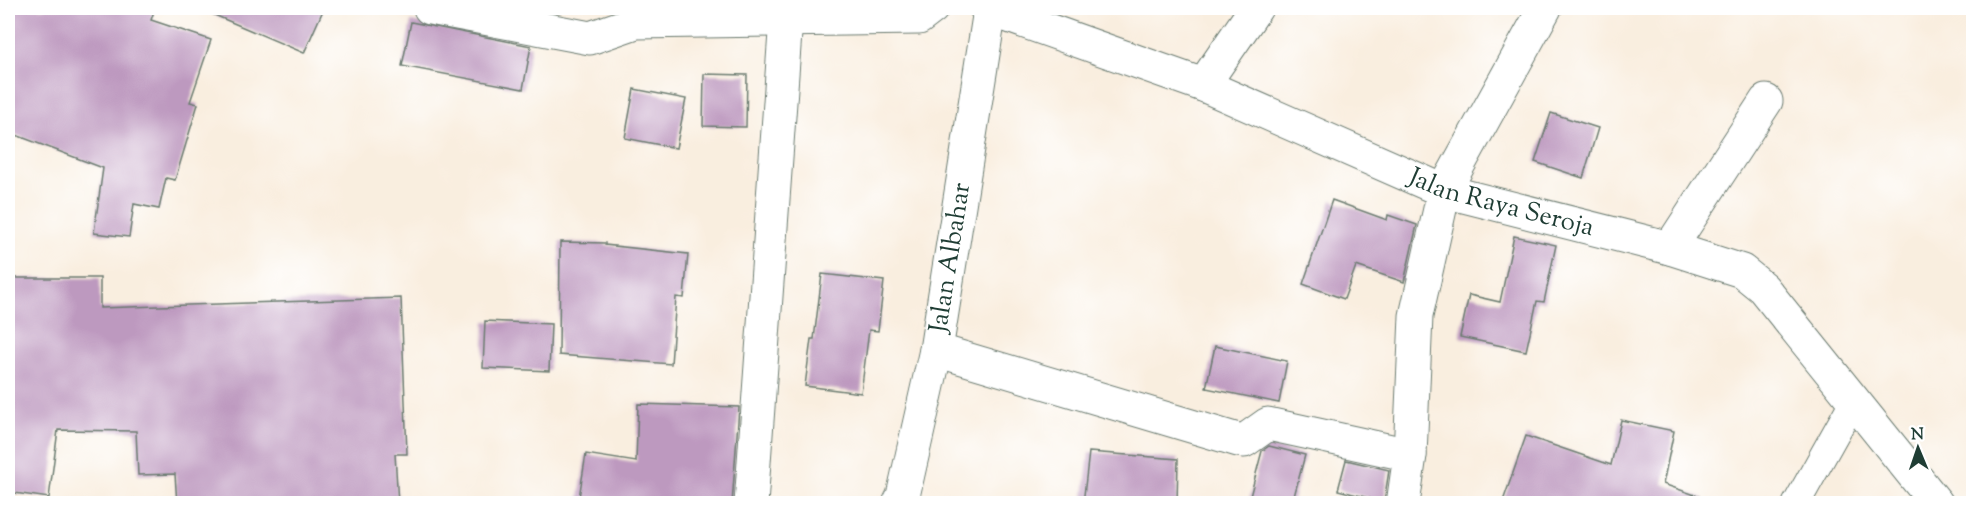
<svg xmlns="http://www.w3.org/2000/svg" width="1981" height="511" font-family="'Sorts Mill Goudy',serif">
  <rect width="100%" height="100%" fill="#fff"/>
  <filter id="ink" filterUnits="userSpaceOnUse"><feTurbulence type="fractalNoise" baseFrequency=".0167" numOctaves="2"/><feDisplacementMap in="SourceGraphic" scale="12" xChannelSelector="R" yChannelSelector="G"/><feConvolveMatrix kernelMatrix="1 2 1 2 8 2 1 2 1" color-interpolation-filters="sRGB"/></filter>
  <filter id="wash" filterUnits="userSpaceOnUse"><feTurbulence type="fractalNoise" baseFrequency=".008" numOctaves="4" result="noise"/><feDisplacementMap in="SourceGraphic" scale="24" xChannelSelector="R" yChannelSelector="G"/><feGaussianBlur stdDeviation="1.35" result="paint"/><feColorMatrix in="noise" values="0 0 0 0 0 0 0 0 0 0 0 0 0 0 0 0 0 1.4 0 .05"/><feComposite in="paint" operator="in"/></filter>
  <g filter="url(#wash)">
    <rect width="100%" height="100%" fill="#f9eedf"/>
    <g id="blocks">
      <!-- building -->
      <path fill="#bd99bf" d="M8 8H155L151 20 211 40 190 102 198 104 175 180 166 178 159 209 134 204 129 237 94 233 103 168 8 132Z
        M198 8H324L304 53Z
        M411 22 531 46 523 89 402 66Z
        M704 74 747 75 746 127 703 126Z
        M634 89 686 99 676 148 625 138Z
        M1551 113 1598 128 1583 178 1535 162Z
        M1332 200 1387 220 1388 215 1417 225 1404 282 1356 266 1344 299 1303 284Z
        M1514 236 1556 245 1544 302 1537 301 1526 351 1460 337 1469 295 1500 302Z
        M560 242 605 243V245L688 254 684 298 676 297 671 364 559 355Z
        M822 274 884 281 878 331 869 330 861 393 805 386 811 339H814Z
        M8 278H100V308L401 298 407 454H395L398 504H177L175 474 138 475 136 431 58 430 49 498 8 492Z
        M485 321 551 324 549 371 483 368Z
        M1215 346 1287 361 1279 403 1206 388Z
        M638 404 739 407 732 504H578L586 454 636 462Z
        M1621 420 1674 431 1663 484 1704 498 1703 504H1502L1526 436 1611 465Z
        M1269 446 1305 455 1292 504H1248L1262 451Z
        M1089 452 1178 459 1177 504H1083Z
        M1346 460 1389 470 1384 502 1338 490Z"/>
    </g>
  </g>
  <g filter="url(#ink)">
    <use href="#blocks" fill-opacity="0" stroke="#6b7b70" stroke-width="1.5"/>
    <g fill="none" stroke-linecap="round" stroke-linejoin="round">
      <!-- lane casing -->
      <g stroke="#6b7b70" stroke-width="29">
        <path id="lane" d="M1796 504 1853 402"/>
      </g>
      <!-- street casing -->
      <g stroke="#6b7b70" stroke-width="35">
        <g id="street">
          <path d="M430 8 590 38 636 22 919 18 932 8"/>
          <path id="s1" d="M986 8 1203 85 1444 191 1670 248 1742 271 1763 288 1937 504"/>
          <path d="M1203 85 1256 8"/>
          <path d="M1670 248 1766 101"/>
          <path d="M936 350 1238 440 1244 441 1268 424 1410 455"/>
          <path d="M751 504 786 19"/>
          <path id="s2" d="M899 504 903 496 936 350 990 10"/>
          <path d="M1403 504 1410 455 1416 316 1444 191 1545 8"/>
        </g>
      </g>
      <!-- lane -->
      <use href="#lane" stroke="#fff" stroke-width="27"/>
      <!-- street -->
      <use href="#street" stroke="#fff" stroke-width="33"/>
    </g>
  </g>
  <g text-anchor="middle" dominant-baseline="central" stroke-width="4.5" stroke-linejoin="round" paint-order="stroke">
    <!-- street labels -->
    <g font-size="26" fill="#1f3d34" stroke="#fff">
      <text stroke="none"><textPath href="#s1" startOffset="552">Jalan Raya Seroja</textPath></text>
      <text stroke="none"><textPath href="#s2" startOffset="252">Jalan Albahar</textPath></text>
    </g>
  </g>
  <!-- margin -->
  <rect width="1981" height="511" fill="none" stroke="#fff" stroke-width="30"/>
  <!-- north arrow -->
  <g transform="translate(1918 448) rotate(358)" stroke="#ffffff" stroke-width="4.5" paint-order="stroke">
  <path d="M0-4.5L10 22L0 15L-10 22Z" fill="#1f3d34"/>
  <text y="-9" font-size="16" font-weight="bold" text-anchor="middle" fill="#1f3d34">N</text>
  </g>
</svg>
